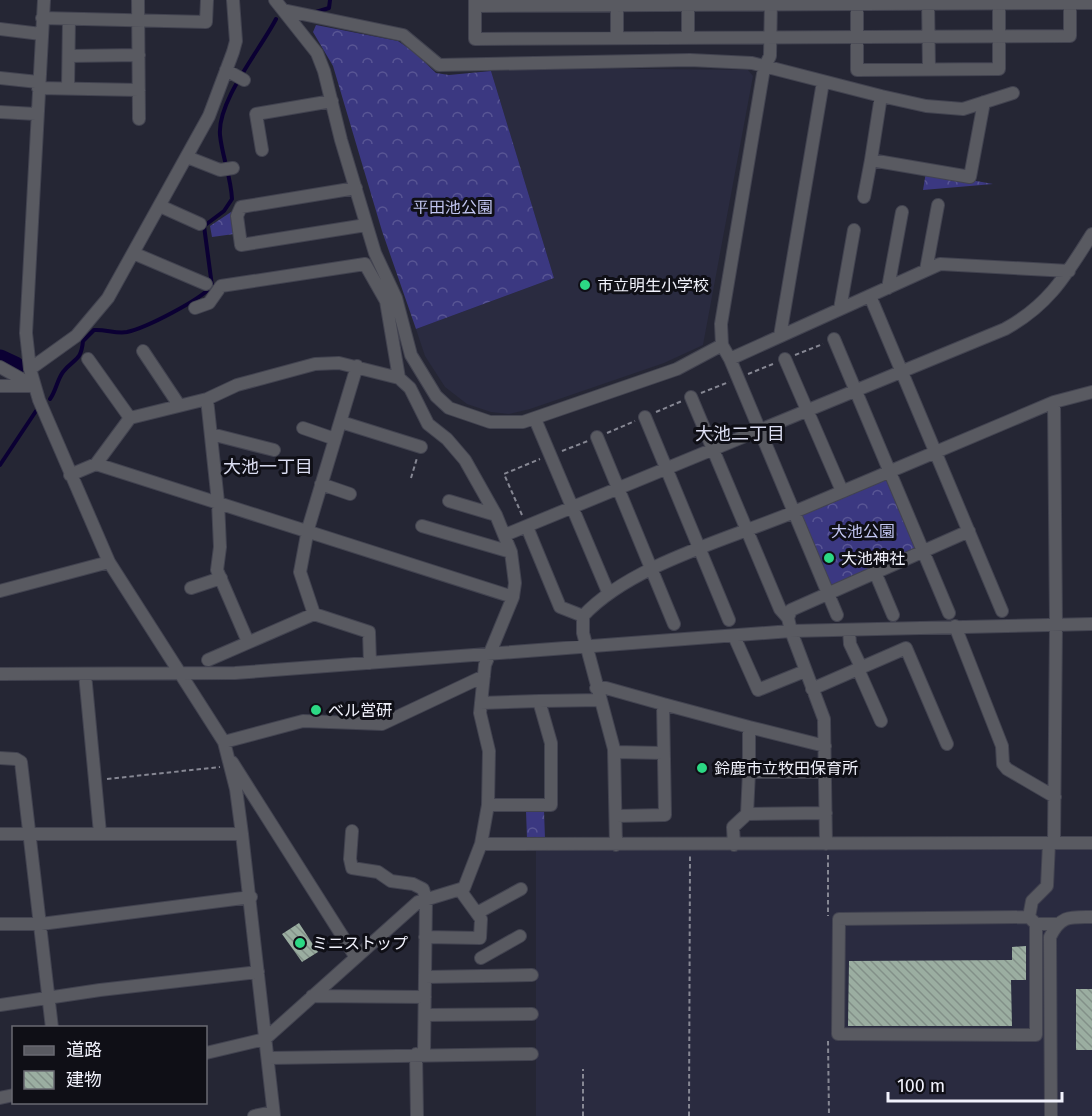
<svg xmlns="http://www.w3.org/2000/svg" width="1092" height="1116" font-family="'Fira Sans','Noto Sans JP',sans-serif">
  <defs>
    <pattern id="forest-crowns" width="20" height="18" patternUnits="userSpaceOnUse" patternTransform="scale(1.5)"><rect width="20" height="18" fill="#3b3881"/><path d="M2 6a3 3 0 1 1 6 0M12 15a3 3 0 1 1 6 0" fill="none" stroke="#585594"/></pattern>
    <pattern id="building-back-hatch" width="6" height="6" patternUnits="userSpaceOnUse" patternTransform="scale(1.5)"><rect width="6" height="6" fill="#9baea1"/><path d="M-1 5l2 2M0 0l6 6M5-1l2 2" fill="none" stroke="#829088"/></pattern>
  </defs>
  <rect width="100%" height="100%" fill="#252634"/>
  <!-- built -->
  <path fill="#2a2b40" d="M557 68 748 70 753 76 703 345 664 363 530 409 509 414 491 412 467 404 445 387 425 356 416 329 554 278 491 71Z
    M1092 849V1116H536V850Z"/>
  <!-- forest -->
  <path fill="url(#forest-crowns)" d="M316 25 398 41 414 52 436 73 449 75 491 71 554 278 416 329 382 231 333 66 313 32Z
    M926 172 993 184 923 190Z
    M231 212 234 234 212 237 210 226Z
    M884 480 889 482 918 546 916 551 831 588 799 515Z
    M544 810 545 839H527L526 811Z"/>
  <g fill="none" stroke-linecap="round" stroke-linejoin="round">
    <!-- stream -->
    <path stroke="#0b0033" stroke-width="4" d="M316 12 329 8 330 0
      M50 399C56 391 57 380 63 372 74 358 81 362 83 341L94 330C105 329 116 334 127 332 146 328 200 300 212 286L204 226 224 211 232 199C231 177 222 156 220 135 217 101 260 50 276 19
      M0 465 36 411"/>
    <!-- river -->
    <path stroke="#0b0033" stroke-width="21" d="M0 360 15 367"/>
  </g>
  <!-- building -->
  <path fill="url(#building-back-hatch)" d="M299 923 318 952 302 962 282 934Z
    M1026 946V980H1011L1012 1026H848L849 961 1012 960V947Z
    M1076 989H1092V1050H1076Z"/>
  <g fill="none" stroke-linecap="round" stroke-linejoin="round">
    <!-- minor casing -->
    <g stroke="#424350" stroke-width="14">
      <path id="minor" d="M44 0 26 333 30 369 39 400 109 562 224 742 236 789 242 834 274 1116
        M138 0 139 119
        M275 0 317 53 324 71 341 140 375 253 396 298 411 355 436 396 449 408 490 422H523L677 369 722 345
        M475 0V39L1070 36V0
        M617 0V38
        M688 0V38
        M771 0 770 56 764 68 721 324 722 345 730 359 940 264 1069 271
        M857 0V70L999 69V0
        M928 0 929 69
        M475 6 1092 3
        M283 10 403 35 439 65 690 60 752 63 881 96 926 106 963 109 1013 93
        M42 18 206 22 207 0
        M0 29 41 34
        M69 56 139 55
        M226 70 244 80
        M0 78 38 82
        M38 88 139 90
        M68 89 69 19
        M881 96 871 160 970 177 984 102
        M0 112 36 114
        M262 150 256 114 332 101
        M187 157 220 170 233 168
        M356 188 241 207 237 216 241 245 366 225
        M864 197 871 160
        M160 206 200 224
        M133 253 206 284
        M926 270 938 205
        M888 288 902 212
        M870 296 1002 611
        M393 299 386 301 399 378
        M195 308 209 303 221 286 365 264 386 301
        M840 309 854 230
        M780 336 823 82
        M834 339 949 613
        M143 351 179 405
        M88 359 130 418
        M730 359 837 615
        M785 359 842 491
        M357 366 308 529 300 572 314 614 369 632 370 663
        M0 367 34 386
        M30 369 76 336 108 298 209 116 233 52 236 41 233 0
        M0 386H33
        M691 397 780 609 788 618
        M207 399 218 502 220 547 217 570 248 642
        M645 417 729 620
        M535 419 608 592
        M341 422 421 447
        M303 428 335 439
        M211 434 274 450
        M597 437 674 624
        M96 464 513 597
        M70 475 96 464 130 418 207 399 237 385 315 364 339 363 399 378 410 388 428 424 447 439 465 460 496 515 511 552 515 583 513 597 485 665 481 703 539 701
        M321 484 350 494
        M449 501 496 515
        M422 526 511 552
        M527 527 560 607 583 616
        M505 535 1005 329C1049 305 1066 275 1092 234
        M875 572 893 615
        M191 588 221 578
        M0 591 109 562
        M955 626 1002 746 1003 764 1007 769 1055 797
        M849 630 850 644 861 667
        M734 636 758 690 805 671
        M208 660 314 614
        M858 669 881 721
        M0 674 235 673 791 631 1092 624
        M85 674 100 833
        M596 688H606L663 704
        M812 689 906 648 947 744
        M481 703 480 713 489 751 488 805
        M224 742 303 721 382 724 484 676
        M614 752 663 753
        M0 758 16 759 21 762 52 1028
        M232 762 355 956
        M749 772V727L825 746
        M747 814 749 772H826
        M616 816 665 815 663 704 749 727
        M352 831 350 859 352 868 378 872 391 881 413 884 423 889 426 899 424 1054
        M0 834H242
        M1054 843 1056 625 1054 402
        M481 844 488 805H551V743L539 701 601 700
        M826 844 824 719 791 631 788 618 791 610 969 531
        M616 845 614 749 583 633V616C630 565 729 539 794 512 881 476 967 438 1054 402L1092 392
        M734 845 733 827 747 814 826 813
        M477 913 521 889
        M1029 917 1032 901 1047 886 1049 843
        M0 924H41L251 897
        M1036 924V1035L838 1034 839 919 1029 917 1036 924H1057
        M425 937 480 938 481 919 460 890
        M481 958 520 936
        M425 977 532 975
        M312 996 425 997
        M0 1005 100 990 258 972
        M425 1015 532 1014
        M206 1053 265 1039 418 902 464 888 481 844 1092 843
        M416 1054 417 1116
        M269 1058 532 1054
        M0 1098 14 1095
        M254 1116 273 1112
        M1051 1116 1050 937C1061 915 1070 917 1092 917"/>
    </g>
    <!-- path -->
    <path stroke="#868793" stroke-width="2" stroke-dasharray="4.5 3" stroke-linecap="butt" d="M795 355 823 344
      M748 374 773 364
      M701 393 729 382
      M656 412 682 401
      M607 433 635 421
      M562 451 588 441
      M411 478 417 458
      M522 515 504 474 540 459
      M107 779 220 767
      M828 855V916
      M828 1041 829 1116
      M583 1116V1069
      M689 1116 690 855"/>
    <!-- minor -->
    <use href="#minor" stroke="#595a61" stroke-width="12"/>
  </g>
  <!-- markers -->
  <g fill="#2cd884" stroke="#0f0f16" stroke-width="2">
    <circle cx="585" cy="285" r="6"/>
    <circle cx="829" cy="558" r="6"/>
    <circle cx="316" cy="710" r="6"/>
    <circle cx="702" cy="768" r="6"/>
    <circle cx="300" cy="943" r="6"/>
  </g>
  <g text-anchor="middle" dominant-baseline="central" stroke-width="6" stroke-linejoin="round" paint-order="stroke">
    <!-- park labels -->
    <g font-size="16" fill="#c2c6f1" stroke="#0f0f16">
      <text x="453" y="207">平田池公園</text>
      <text x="863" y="531">大池公園</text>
    </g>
    <!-- poi labels -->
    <g font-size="16" fill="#f1f2fc" stroke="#0f0f16" text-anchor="start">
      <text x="597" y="285">市立明生小学校</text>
      <text x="841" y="558">大池神社</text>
      <text x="328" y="710">べル営研</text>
      <text x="714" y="768">鈴鹿市立牧田保育所</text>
      <text x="312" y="943">ミニストップ</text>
    </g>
    <!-- neighbourhood labels -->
    <g font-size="18" fill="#dbddf1" stroke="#0f0f16">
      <text x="740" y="434">大池二丁目</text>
      <text x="268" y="467">大池一丁目</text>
    </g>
  </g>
  <!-- legend -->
  <rect x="12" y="1026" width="195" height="78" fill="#0f0f16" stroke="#696a72" stroke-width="1.5"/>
  <rect x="24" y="1046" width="30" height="9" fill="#595a61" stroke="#696a72" stroke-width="1.5"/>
  <text x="66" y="1056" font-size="18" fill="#f1f2fc">道路</text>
  <rect x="24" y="1071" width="30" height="18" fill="url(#building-back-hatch)" stroke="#696a72" stroke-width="1.5"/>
  <text x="66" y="1086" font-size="18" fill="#f1f2fc">建物</text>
  <!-- scale -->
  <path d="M888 1092v9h174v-9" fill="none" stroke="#f1f2fc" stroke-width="3"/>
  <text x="897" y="1092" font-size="18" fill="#f1f2fc" stroke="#0f0f16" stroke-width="4.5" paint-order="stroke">100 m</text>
</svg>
